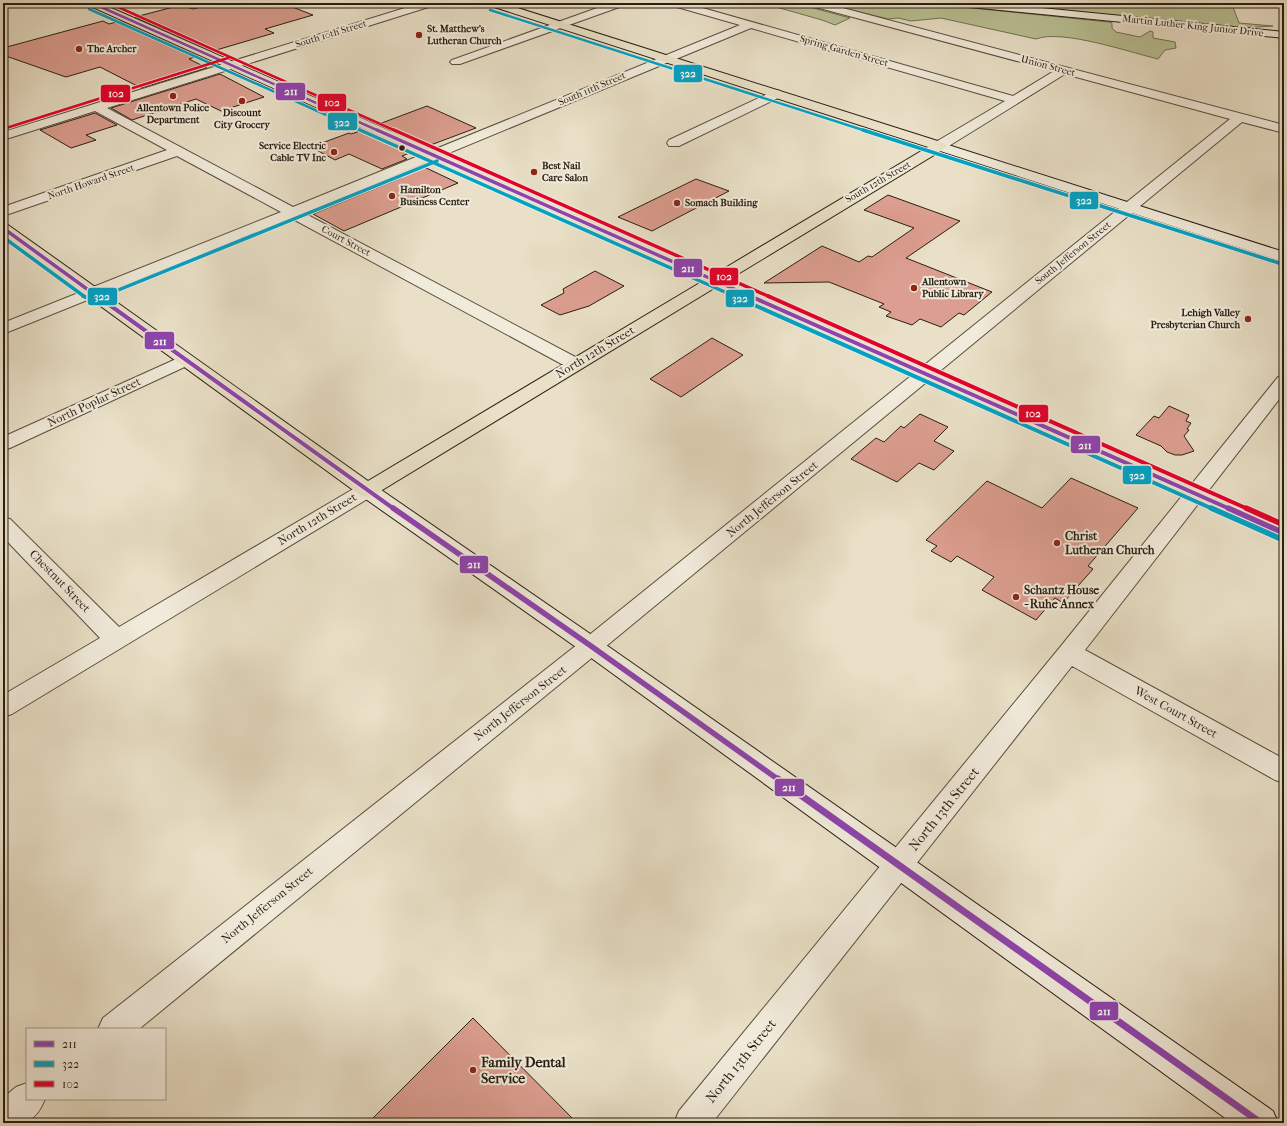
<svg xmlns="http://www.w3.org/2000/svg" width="1287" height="1126" font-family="'IM FELL French Canon',serif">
  <rect width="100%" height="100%" fill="#e9e0c7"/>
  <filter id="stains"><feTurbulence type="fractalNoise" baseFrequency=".005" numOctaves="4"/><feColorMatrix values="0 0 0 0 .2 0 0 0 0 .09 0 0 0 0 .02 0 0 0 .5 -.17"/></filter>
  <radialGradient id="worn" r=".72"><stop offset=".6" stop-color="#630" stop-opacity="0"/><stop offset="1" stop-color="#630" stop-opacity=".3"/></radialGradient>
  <!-- green -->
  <path fill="#b9c194" stroke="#717053" d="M762 3H795L850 18 835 25 822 20Z
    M824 3H923L1109 22 1112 23V28L1116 32 1140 37 1150 31 1153 32V38L1175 42 1176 48 1165 50 1158 59C1129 52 1062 29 1036 39L941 18 911 21 898 18 888 19Z
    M991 3H1235L1236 6 1233 7 1239 23 1273 26 1239 28Z"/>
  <!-- building -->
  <path fill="#dc9e90" stroke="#291e12" d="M217 3H282L313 15 265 29 274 33 213 51 135 17 181 5 193 9Z
    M103 21 109 24 120 21 198 56 189 59 207 68 141 88 100 67 66 77 3 55V48Z
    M220 74 264 97 221 111 196 99 132 120 111 108Z
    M427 106 476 128 428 146 379 124Z
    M95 113 117 125 86 135 96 140 71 148 40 130Z
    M363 130 412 152 402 156 407 159 382 169 349 154 335 160 311 147 349 133 351 134Z
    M422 166 458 183 344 231 313 214 401 178 397 176Z
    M696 179 729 191 652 231 618 217Z
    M888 195 960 221 906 258 992 292 964 315 959 313 941 327 920 319 912 325 886 316 891 312 879 307 884 304 829 282 764 283 822 246 859 262 868 256 872 257 914 228 864 210Z
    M595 271 624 286 589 306 560 315 541 305 564 293 563 289Z
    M712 338 743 355 681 397 650 379Z
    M1169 406 1189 415 1186 421 1191 423 1187 429 1189 430 1184 436 1194 451 1182 455H1175L1167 452 1161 446 1136 435 1154 416 1159 418Z
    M920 414 948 427 934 441 954 451 934 470 919 463 897 482 851 459 876 438 884 442 901 426 904 428Z
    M1071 478 1138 508 1088 566 1093 569 1063 603 1055 598 1036 620 982 590 994 577 957 556 951 562 931 551 937 546 926 540 987 481 1042 508Z
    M473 1018 577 1123H368Z"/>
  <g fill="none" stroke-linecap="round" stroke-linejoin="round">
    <!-- street casing -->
    <g stroke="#594e3f" stroke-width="2">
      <path id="street" d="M421 3H436L435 5 107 108 293 207 740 25 670 5 669 3H685L1013 96 1054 71 808 5 807 3H824L1284 125V133L1242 122 599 652 139 1029H98L103 1018 583 640 1230 119 1065 74 944 149H934L932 146 934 143 1005 101 751 28 304 213 581 360 584 364 581 368 575 369 569 368 291 218 3 334V323L281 212 177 156 3 216V207L167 150 95 111 3 140V132Z
        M611 3H626L625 5 460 64H452L450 62 452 60Z
        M776 90 780 91 782 94 780 97 679 146H669L667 143 669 140Z
        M185 355 191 356 194 360 191 364 10 448 3 450V437Z
        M1284 376V393L1085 650 1284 759V783L1275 780 1072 666 712 1123H674L679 1111 1061 646 1278 377Z
        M367 483 374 485 377 490 374 495 12 714 3 717V695L100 638 3 537V517L10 519 119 627 360 485Z
        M27 1083V1099H45C35 1123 26 1123 3 1123V1098L16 1087Z"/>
    </g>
    <!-- secondary casing -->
    <g stroke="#291e12" stroke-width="2">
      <path id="secondary" d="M955 3H991L1284 32V38L960 6Z
        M939 142 1284 252V262L934 149 932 146 934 143Z
        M367 483 374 485 599 640 1273 1111 1278 1123H1232L583 652 360 495 357 490 360 485Z"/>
    </g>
    <!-- primary casing -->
    <g stroke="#291e12" stroke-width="2">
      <path id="primary" d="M87 3H100L715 274 928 147 488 5 487 3H502L944 143 946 146 944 149 728 280 1284 524V540L716 287 374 495 367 497 360 495 3 235V224L8 225 368 481 703 281 88 5Z"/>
    </g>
    <!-- street -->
    <use href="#street" fill="#f1ebdb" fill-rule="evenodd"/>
    <!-- secondary -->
    <use href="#secondary" fill="#f1ebdb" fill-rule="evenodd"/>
    <!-- primary -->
    <use href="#primary" fill="#e9e0c7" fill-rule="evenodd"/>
    <!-- bus-1-far4 casing -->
    <g stroke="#f1ebdb" stroke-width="4">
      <path id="bus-1-far4" d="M92 3 379 131"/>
    </g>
    <!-- bus-1-far3 casing -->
    <g stroke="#f1ebdb" stroke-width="5.5">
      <path id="bus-1-far3" d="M377 130 752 297
        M3 228 98 297"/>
    </g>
    <!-- bus-1-far2 casing -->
    <g stroke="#f1ebdb" stroke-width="6">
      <path id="bus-1-far2" d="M97 296 394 509
        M750 296 1230 509"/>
    </g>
    <!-- bus-1-far1 casing -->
    <g stroke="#f1ebdb" stroke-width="8">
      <path id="bus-1-far1" d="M393 508 591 646 779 780
        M1228 508 1284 533"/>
    </g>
    <!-- bus-1 casing -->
    <g stroke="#f1ebdb" stroke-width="10">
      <path id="bus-1" d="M778 779 1261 1123"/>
    </g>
    <!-- bus-2-far3 casing -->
    <g stroke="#f1ebdb" stroke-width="4">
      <path id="bus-2-far3" d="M89 9 362 131
        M490 10 866 131"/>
    </g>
    <!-- bus-2-far2 casing -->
    <g stroke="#f1ebdb" stroke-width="5.5">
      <path id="bus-2-far2" d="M360 130 736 297
        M863 130 1282 264
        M3 237 85 297
        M101 297 437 161"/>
    </g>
    <!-- bus-2-far1 casing -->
    <g stroke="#f1ebdb" stroke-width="6">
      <path id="bus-2-far1" d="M83 296 93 300 104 296
        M734 296 1213 509"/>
    </g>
    <!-- bus-2 casing -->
    <g stroke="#f1ebdb" stroke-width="8">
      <path id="bus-2" d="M1211 508 1281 539"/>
    </g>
    <!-- bus-3-far3 casing -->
    <g stroke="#f1ebdb" stroke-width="4">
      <path id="bus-3-far3" d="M109 3 396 131
        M3 129 228 58"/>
    </g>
    <!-- bus-3-far2 casing -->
    <g stroke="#f1ebdb" stroke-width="5.5">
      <path id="bus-3-far2" d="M394 130 770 297"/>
    </g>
    <!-- bus-3-far1 casing -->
    <g stroke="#f1ebdb" stroke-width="6">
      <path id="bus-3-far1" d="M768 296 1248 509"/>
    </g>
    <!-- bus-3 casing -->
    <g stroke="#f1ebdb" stroke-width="8">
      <path id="bus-3" d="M1246 508 1284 525"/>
    </g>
    <!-- bus-1-far4 -->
    <use href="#bus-1-far4" stroke="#8e44ad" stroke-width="2.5"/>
    <!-- bus-1-far3 -->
    <use href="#bus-1-far3" stroke="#8e44ad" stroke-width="3.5"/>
    <!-- bus-1-far2 -->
    <use href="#bus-1-far2" stroke="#8e44ad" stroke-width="4"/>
    <!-- bus-1-far1 -->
    <use href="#bus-1-far1" stroke="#8e44ad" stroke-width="5.5"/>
    <!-- bus-1 -->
    <use href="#bus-1" stroke="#8e44ad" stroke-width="7"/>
    <!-- bus-2-far3 -->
    <use href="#bus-2-far3" stroke="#02a2c5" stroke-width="2.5"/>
    <!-- bus-2-far2 -->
    <use href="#bus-2-far2" stroke="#02a2c5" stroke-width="3.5"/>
    <!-- bus-2-far1 -->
    <use href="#bus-2-far1" stroke="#02a2c5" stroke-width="4"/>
    <!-- bus-2 -->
    <use href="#bus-2" stroke="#02a2c5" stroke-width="5.5"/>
    <!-- bus-3-far3 -->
    <use href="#bus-3-far3" stroke="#e4002b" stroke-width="2.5"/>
    <!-- bus-3-far2 -->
    <use href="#bus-3-far2" stroke="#e4002b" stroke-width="3.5"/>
    <!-- bus-3-far1 -->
    <use href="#bus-3-far1" stroke="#e4002b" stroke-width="4"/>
    <!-- bus-3 -->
    <use href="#bus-3" stroke="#e4002b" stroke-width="5.5"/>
  </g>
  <!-- markers -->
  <g fill="#8f2418" stroke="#f1ebdb" stroke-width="1.5">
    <circle cx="419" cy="35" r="4"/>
    <circle cx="79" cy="49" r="4"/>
    <circle cx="173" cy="96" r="4"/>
    <circle cx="242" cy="101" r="4"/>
    <circle cx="334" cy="152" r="4"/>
    <circle cx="534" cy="172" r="4"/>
    <circle cx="392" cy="196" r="4"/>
    <circle cx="677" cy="203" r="4"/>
    <circle cx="914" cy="288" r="4"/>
    <circle cx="1248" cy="319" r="4"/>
    <circle cx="1057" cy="543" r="4"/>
    <circle cx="1016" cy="597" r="4"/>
    <circle cx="473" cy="1070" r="4"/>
  </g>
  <circle fill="#291e12" stroke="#f1ebdb" stroke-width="1.5" cx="402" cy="148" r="3.5"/>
  <g text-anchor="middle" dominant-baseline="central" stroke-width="4" stroke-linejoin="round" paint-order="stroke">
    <!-- far-street labels -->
    <g font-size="10" fill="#291e12" stroke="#f1ebdb">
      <text transform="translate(1193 26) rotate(6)">Martin Luther King Junior Drive</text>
      <text transform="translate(331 34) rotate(-17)">South 10th Street</text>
      <text transform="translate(844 51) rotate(16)">Spring Garden Street</text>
      <text transform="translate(1048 66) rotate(15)">Union Street</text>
      <text transform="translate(592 89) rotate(-23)">South 11th Street</text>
      <text transform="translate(91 182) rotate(-19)">North Howard Street</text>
      <text transform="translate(878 182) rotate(-30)">South 12th Street</text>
      <text transform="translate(346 241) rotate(28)">Court Street</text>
      <text transform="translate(1073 253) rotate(-39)">South Jefferson Street</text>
    </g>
    <!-- far-poi labels -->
    <g font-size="10" font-weight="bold" fill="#291e12" stroke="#f1ebdb" text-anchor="start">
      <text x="427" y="29">St. Matthew's<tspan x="427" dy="12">Lutheran Church</tspan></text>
      <text x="87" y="49">The Archer</text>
      <text x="173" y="108" text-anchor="middle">Allentown Police<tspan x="173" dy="12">Department</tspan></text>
      <text x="242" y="113" text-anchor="middle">Discount<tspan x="242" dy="12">City Grocery</tspan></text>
      <text x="326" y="146" text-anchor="end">Service Electric<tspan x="326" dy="12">Cable TV Inc</tspan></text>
      <text x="542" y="166">Best Nail<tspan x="542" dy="12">Care Salon</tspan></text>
      <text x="400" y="190">Hamilton<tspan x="400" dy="12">Business Center</tspan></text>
      <text x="685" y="203">Somach Building</text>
      <text x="922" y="282">Allentown<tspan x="922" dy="12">Public Library</tspan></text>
      <text x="1240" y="313" text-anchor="end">Lehigh Valley<tspan x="1240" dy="12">Presbyterian Church</tspan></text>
    </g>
    <!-- street labels -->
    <g font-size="12" fill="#291e12" stroke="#f1ebdb">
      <text transform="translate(595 352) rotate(-31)">North 12th Street</text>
      <text transform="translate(94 402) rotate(-25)">North Poplar Street</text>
      <text transform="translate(772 499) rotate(-39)">North Jefferson Street</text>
      <text transform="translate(317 519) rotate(-31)">North 12th Street</text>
      <text transform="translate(60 581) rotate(46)">Chestnut Street</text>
      <text transform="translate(520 703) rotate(-38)">North Jefferson Street</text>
      <text transform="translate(1176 712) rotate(29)">West Court Street</text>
      <text transform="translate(267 905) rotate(-39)">North Jefferson Street</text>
    </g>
    <!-- poi labels -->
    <g font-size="12" font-weight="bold" fill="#291e12" stroke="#f1ebdb" text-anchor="start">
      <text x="1065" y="536">Christ<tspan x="1065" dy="14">Lutheran Church</tspan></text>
      <text x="1024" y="590">Schantz House<tspan x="1024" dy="14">- Ruhe Annex</tspan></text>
    </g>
    <!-- near-street labels -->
    <g font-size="14" fill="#291e12" stroke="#f1ebdb">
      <text transform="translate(944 809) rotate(-51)">North 13th Street</text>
      <text transform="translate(741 1061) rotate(-51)">North 13th Street</text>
    </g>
    <!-- near-poi labels -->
    <g font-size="14" font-weight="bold" fill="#291e12" stroke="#f1ebdb" text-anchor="start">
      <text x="481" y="1062">Family Dental<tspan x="481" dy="16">Service</tspan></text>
    </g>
  </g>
  <g stroke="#f1ebdb" stroke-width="1.5">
    <rect x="673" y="64" width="30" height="19" rx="4" fill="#02a2c5"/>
    <rect x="275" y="82" width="31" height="19" rx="4" fill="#8e44ad"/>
    <rect x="100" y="84" width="31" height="19" rx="4" fill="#e4002b"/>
    <rect x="317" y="93" width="30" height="19" rx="4" fill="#e4002b"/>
    <rect x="327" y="112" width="31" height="19" rx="4" fill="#02a2c5"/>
    <rect x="1069" y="191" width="30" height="19" rx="4" fill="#02a2c5"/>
    <rect x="673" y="258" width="30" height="20" rx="4" fill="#8e44ad"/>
    <rect x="709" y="267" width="30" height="19" rx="4" fill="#e4002b"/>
    <rect x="87" y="287" width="31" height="19" rx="4" fill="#02a2c5"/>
    <rect x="725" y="289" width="30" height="19" rx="4" fill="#02a2c5"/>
    <rect x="144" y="331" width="31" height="19" rx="4" fill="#8e44ad"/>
    <rect x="1018" y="404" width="31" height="19" rx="4" fill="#e4002b"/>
    <rect x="1070" y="435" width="31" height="19" rx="4" fill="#8e44ad"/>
    <rect x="1122" y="465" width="30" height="20" rx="4" fill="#02a2c5"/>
    <rect x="459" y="555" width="30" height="19" rx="4" fill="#8e44ad"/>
    <rect x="774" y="778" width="31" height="19" rx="4" fill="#8e44ad"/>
    <rect x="1089" y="1001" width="30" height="20" rx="4" fill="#8e44ad"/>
  </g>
  <g font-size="11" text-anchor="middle" font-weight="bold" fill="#fff">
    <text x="688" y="77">322</text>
    <text x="291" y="95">211</text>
    <text x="116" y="97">102</text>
    <text x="332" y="106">102</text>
    <text x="342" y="126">322</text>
    <text x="1084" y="204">322</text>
    <text x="688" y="272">211</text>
    <text x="724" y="280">102</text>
    <text x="102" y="300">322</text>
    <text x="740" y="302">322</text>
    <text x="160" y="345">211</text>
    <text x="1033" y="417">102</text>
    <text x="1085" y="449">211</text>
    <text x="1137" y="479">322</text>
    <text x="474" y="568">211</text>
    <text x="789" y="791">211</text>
    <text x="1104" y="1015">211</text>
  </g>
  <!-- margin -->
  <rect width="1287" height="1126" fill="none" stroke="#e9e0c7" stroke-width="16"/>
  <rect x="4" y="4" width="1279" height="1118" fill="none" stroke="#291e12" stroke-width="2"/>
  <rect x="8" y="8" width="1271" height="1110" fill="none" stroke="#291e12"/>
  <!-- legend -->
  <rect x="26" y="1028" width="140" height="72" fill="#f1ebdb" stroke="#a1998b"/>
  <rect x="34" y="1041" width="20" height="6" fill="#8e44ad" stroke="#a1998b"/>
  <text x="62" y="1048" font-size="12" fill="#291e12">211</text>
  <rect x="34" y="1061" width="20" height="6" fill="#02a2c5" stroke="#a1998b"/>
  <text x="62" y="1068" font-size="12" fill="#291e12">322</text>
  <rect x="34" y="1081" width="20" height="6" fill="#e4002b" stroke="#a1998b"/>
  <text x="62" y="1088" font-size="12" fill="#291e12">102</text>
  <rect width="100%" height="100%" filter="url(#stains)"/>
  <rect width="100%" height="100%" fill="url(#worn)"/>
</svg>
